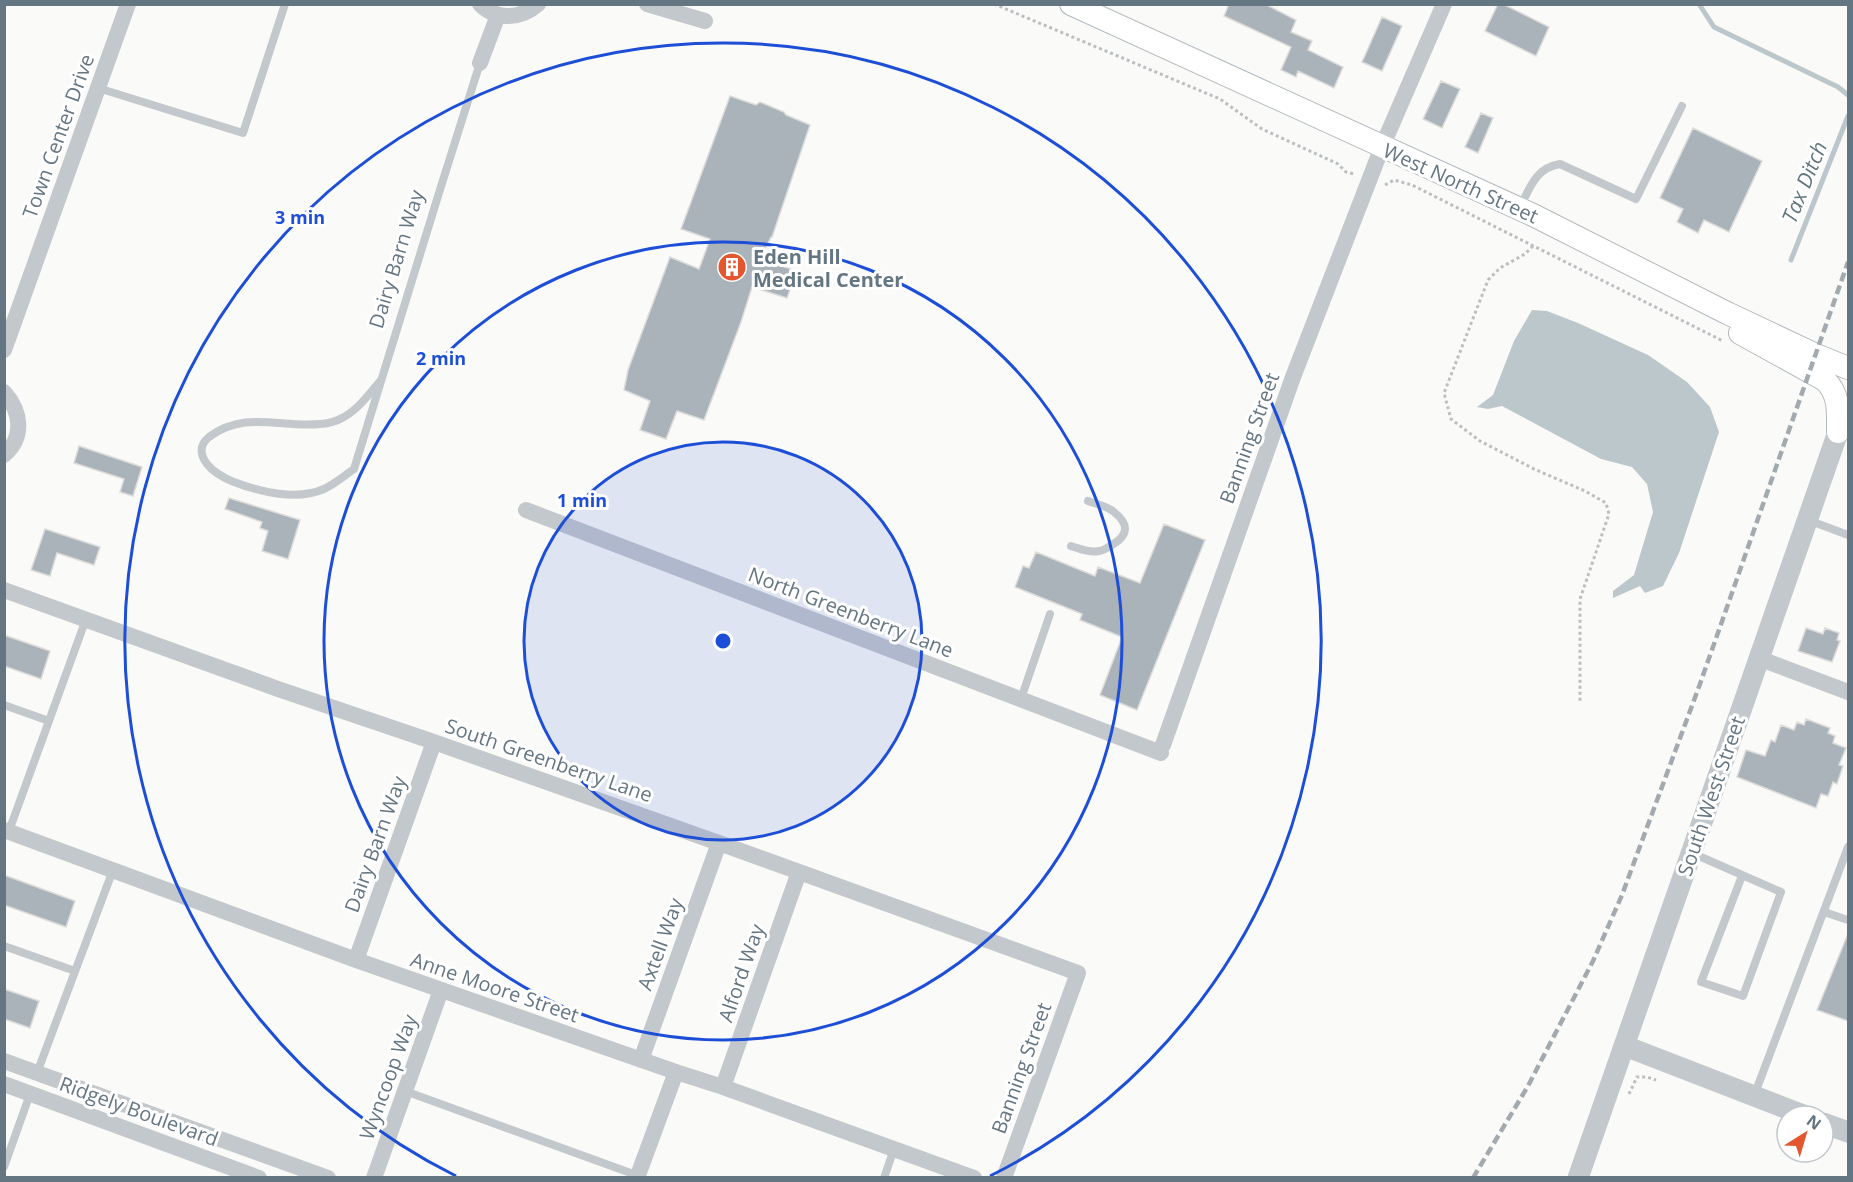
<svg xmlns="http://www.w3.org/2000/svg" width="1853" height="1182" font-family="'Open Sans',sans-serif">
  <rect width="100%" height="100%" fill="#fafaf8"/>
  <!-- water -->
  <path fill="#bbc7cb" d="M1532 310 1547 311 1578 323 1648 355 1687 382 1710 407 1719 432 1679 553 1663 586 1645 593 1640 586 1613 598V591L1634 575 1653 512 1647 484 1632 467 1601 459 1502 406 1488 409 1477 407 1493 395 1514 341Z"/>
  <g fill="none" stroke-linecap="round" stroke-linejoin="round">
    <!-- stream -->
    <path stroke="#bbc7cb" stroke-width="5" d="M1699 4 1714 27 1838 87 1848 95
      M1791 260 1848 116"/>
  </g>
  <!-- building -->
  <path fill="#aab3b9" stroke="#dcdcda" stroke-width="1.5" d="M1229 4H1265L1296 20 1291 32 1312 41 1308 50 1343 67 1334 88 1298 71 1296 77 1281 70 1291 47 1224 16Z
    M1498 4H1503L1549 27 1536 56 1485 31Z
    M1382 17 1402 26 1382 71 1362 62Z
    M1441 81 1460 89 1442 128 1423 119Z
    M730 96 756 105 760 102 784 112 786 115 810 125 772 237H771L761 259 797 271 787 298 752 287 741 322 704 420 677 411 666 439 640 430 650 401 624 390 628 370 670 257 699 269 710 239 681 229Z
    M1481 113 1493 118 1478 153 1465 147Z
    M1693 128 1762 161 1729 232 1704 220 1698 233 1677 222 1683 209 1660 198Z
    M79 446 142 467 133 496 120 492 124 479 74 463Z
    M229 498 300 520 288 559 262 551 268 531 260 528 262 522 225 509Z
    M1164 524 1205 540 1137 710 1100 695 1122 637 1080 620 1082 614 1015 587 1023 566 1029 568 1036 552 1095 576 1098 567 1140 583Z
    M45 529 100 547 94 565 57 553 50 576 31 570Z
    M1806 628 1823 634 1825 628 1839 633 1837 640 1840 641 1832 662 1798 651Z
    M4 635 50 651 41 679 4 666Z
    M1806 719 1830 728 1828 733 1835 736 1833 743 1846 748 1839 765 1843 766 1837 784 1833 782 1828 796 1821 794 1816 808 1737 777 1746 750 1765 756 1771 740 1775 742 1781 725 1794 730 1797 722 1804 725Z
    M4 875 75 901 66 927 4 905Z
    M1847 936 1848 937V1021L1817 1010Z
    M4 989 39 1001 30 1028 4 1019Z"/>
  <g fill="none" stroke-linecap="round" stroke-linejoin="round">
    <!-- secondary casing -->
    <g stroke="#b3babf" stroke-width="24">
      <path id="secondary" d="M1071 4 1533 215 1727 313 1816 355 1848 368
        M1740 333 1825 380C1840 395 1838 412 1838 432"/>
    </g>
    <!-- path -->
    <path stroke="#bbbfc2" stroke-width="3" stroke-dasharray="3 3" stroke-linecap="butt" d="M994 4 1220 99 1262 129 1338 164 1346 172 1354 174
      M1385 185 1394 180 1412 185 1723 341
      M1533 246 1525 254 1500 268 1488 280 1444 393 1451 419 1480 441 1534 469 1585 491 1606 503 1609 514 1580 599V701
      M1629 1094 1637 1077H1647L1656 1080"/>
    <!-- service -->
    <path stroke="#c3c8cc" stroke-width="8" d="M98 88 243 133 285 4
      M1519 209C1530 188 1535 168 1560 164L1636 199 1682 106
      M381 380C370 393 358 410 342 418 337 421 327 424 320 424 281 428 245 410 209 437 199 445 200 455 207 464 214 473 224 478 234 482 260 492 297 501 324 489 335 484 344 476 354 469 395 333 437 198 480 63
      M1808 520 1848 535
      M1071 546C1080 549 1090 553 1099 551 1103 551 1108 547 1112 545 1129 535 1129 524 1114 512 1107 506 1096 504 1088 501
      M1024 690 1050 614
      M4 705 49 721
      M9 831 86 619
      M1692 853 1781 892 1743 996 1701 982 1742 876
      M1824 912 1848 920
      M4 946 75 971
      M37 1073 113 870
      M405 1091 639 1176
      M1754 1096 1848 847
      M4 1167 30 1094
      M884 1178 894 1149"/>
    <!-- minor -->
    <path stroke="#c3c8cc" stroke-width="16" d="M480 4C497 21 521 19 538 4
      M647 4 705 21
      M480 63 498 15
      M4 350 128 4
      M4 392C21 411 25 437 4 455
      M526 510 1161 753
      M4 590 278 689 434 742 719 843 1078 973 1004 1178
      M1758 658 1848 692
      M1163 745 1293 377 1382 147 1444 4
      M4 830 356 960 676 1072 723 1087 974 1178
      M356 960 434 742
      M641 1060 719 843
      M4 1061 328 1178
      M4 1084 259 1178
      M723 1087 799 872
      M374 1178 441 990
      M637 1178 676 1072"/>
    <!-- tertiary -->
    <path stroke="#c3c8cc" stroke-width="21" d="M1625 1046 1806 1116
      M1823 1123 1848 1132
      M1578 1178 1838 432 1848 418"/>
    <!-- secondary -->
    <use href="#secondary" stroke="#fff" stroke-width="22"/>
    <!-- rail -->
    <path stroke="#a2aab0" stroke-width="4.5" stroke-dasharray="9 4.5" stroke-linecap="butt" d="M1473 1178 1528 1086 1593 961 1622 895 1700 684 1848 262"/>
  </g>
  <!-- distance rings -->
  <circle cx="723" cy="641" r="199" fill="#1d4ed8" fill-opacity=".12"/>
  <g fill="none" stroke="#1d4ed8" stroke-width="3">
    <circle cx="723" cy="641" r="199"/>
    <circle cx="723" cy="641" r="399"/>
    <path d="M456 1176A598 598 0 1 1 990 1176"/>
  </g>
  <!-- icons -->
  <defs>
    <g id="building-disc" transform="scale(1.5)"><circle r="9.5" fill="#e4572e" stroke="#fff"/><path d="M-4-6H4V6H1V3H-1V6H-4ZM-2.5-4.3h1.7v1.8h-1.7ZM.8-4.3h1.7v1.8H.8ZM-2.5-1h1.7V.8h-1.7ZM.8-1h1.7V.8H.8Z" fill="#fff"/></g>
  </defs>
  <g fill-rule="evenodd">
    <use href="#building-disc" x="732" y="267"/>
  </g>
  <g text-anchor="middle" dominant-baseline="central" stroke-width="6" stroke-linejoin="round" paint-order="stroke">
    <!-- street labels -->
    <g font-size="20" fill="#657683" stroke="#fff">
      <text transform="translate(58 136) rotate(-70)">Town Center Drive</text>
      <text transform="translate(1461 183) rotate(24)">West North Street</text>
      <text transform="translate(396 259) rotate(-73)">Dairy Barn Way</text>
      <text transform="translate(1249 438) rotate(-70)">Banning Street</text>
      <text transform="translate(851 612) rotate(21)">North Greenberry Lane</text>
      <text transform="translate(549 760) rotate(19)">South Greenberry Lane</text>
      <text transform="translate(1711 796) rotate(-71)">South West Street</text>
      <text transform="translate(375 844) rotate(-70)">Dairy Barn Way</text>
      <text transform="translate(660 944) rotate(-70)">Axtell Way</text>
      <text transform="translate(741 973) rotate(-71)">Alford Way</text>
      <text transform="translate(495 987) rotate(19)">Anne Moore Street</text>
      <text transform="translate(1021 1068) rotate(-70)">Banning Street</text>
      <text transform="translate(388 1077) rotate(-70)">Wyncoop Way</text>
      <text transform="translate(139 1111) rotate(20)">Ridgely Boulevard</text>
    </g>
    <!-- poi labels -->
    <g font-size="20" font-weight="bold" fill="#657683" stroke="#fff" text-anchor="start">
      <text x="753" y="256">Eden Hill<tspan x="753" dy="23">Medical Center</tspan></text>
    </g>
    <!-- water labels -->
    <g font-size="21" font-style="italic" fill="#60757c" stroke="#fff">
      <text transform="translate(1804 182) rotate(-68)">Tax Ditch</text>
    </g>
  </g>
  <circle cx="723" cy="641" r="9" fill="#1d4ed8" stroke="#fff" stroke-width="3"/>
  <g font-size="18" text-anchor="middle" font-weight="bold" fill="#1d4ed8" stroke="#fff" stroke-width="6" stroke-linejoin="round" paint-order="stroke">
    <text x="300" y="224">3 min</text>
    <text x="441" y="365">2 min</text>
    <text x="582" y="507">1 min</text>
  </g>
  <!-- border -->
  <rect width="1853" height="1182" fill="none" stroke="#657683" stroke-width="12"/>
  <!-- north arrow -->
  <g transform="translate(1805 1134) rotate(37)"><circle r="28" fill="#ffffff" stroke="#c1c8cd" stroke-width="1.5"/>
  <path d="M0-4.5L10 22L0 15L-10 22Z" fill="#e4572e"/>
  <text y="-9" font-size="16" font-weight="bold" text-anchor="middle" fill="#657683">N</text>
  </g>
</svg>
